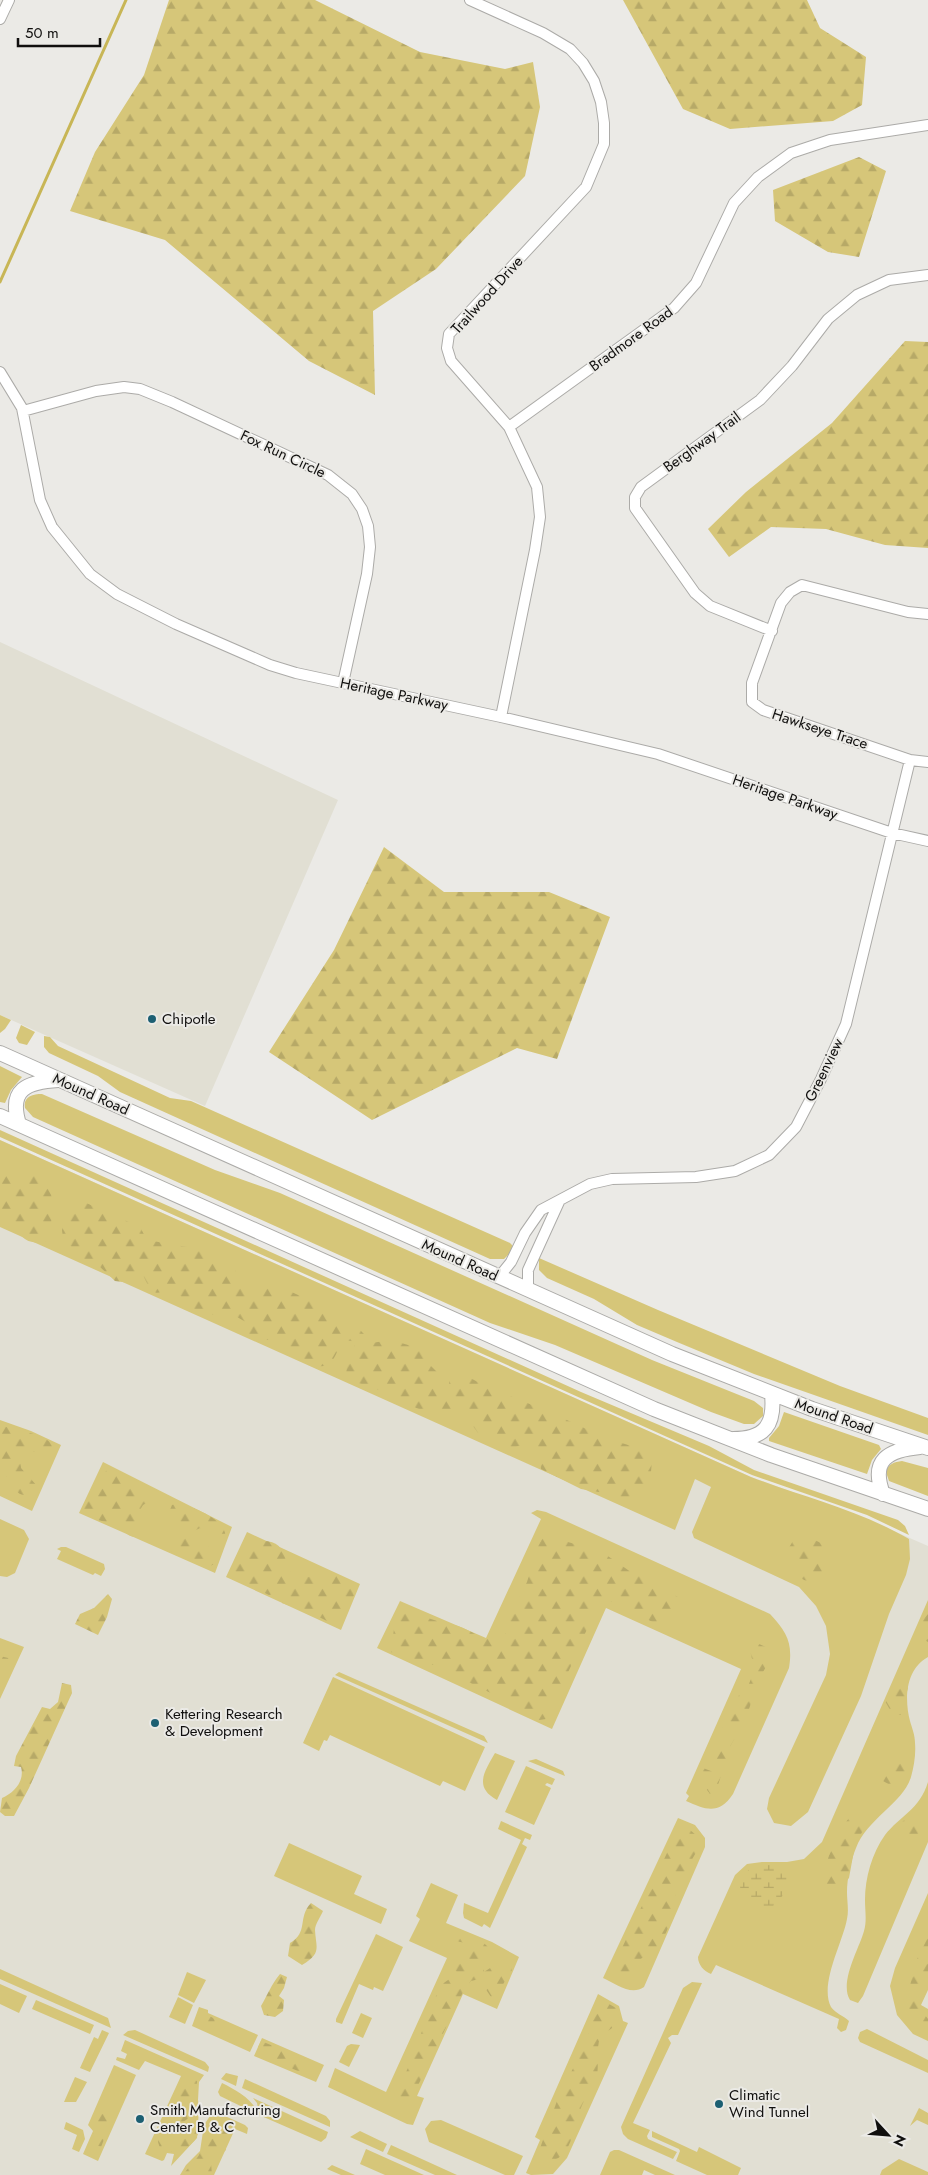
<svg xmlns="http://www.w3.org/2000/svg" width="928" height="2175" font-family="Jost,sans-serif">
  <defs>
    <pattern id="forest-firs" width="22" height="20" patternUnits="userSpaceOnUse" patternTransform="scale(1.25)"><rect width="22" height="20" fill="#d6c679"/><path d="M5 1l3.5 6h-7zM16 11l3.5 6h-7z" fill="#b7a967"/></pattern>
    <pattern id="wetland-marsh" width="20" height="14" patternUnits="userSpaceOnUse" patternTransform="scale(1.25)"><rect width="20" height="14" fill="#d6c679"/><path d="M1 5h8M5 5V1M11 12h8M15 12V8" fill="none" stroke="#b7a967"/></pattern>
  </defs>
  <rect width="100%" height="100%" fill="#ebeae6"/>
  <!-- built -->
  <path fill="#e1dfd3" d="M0 642 338 800 205 1106 0 1015Z
    M0 1140 751 1477 864 1518 928 1546V2175H0Z"/>
  <!-- green -->
  <path fill="#d6c679" d="M0 1015 11 1020 5 1029 0 1033Z
    M21 1025 35 1032 27 1045 19 1043 16 1038Z
    M44 1036 50 1037 58 1046 170 1098 191 1101 510 1243 513 1246 509 1254 504 1259H490L120 1092 98 1076 49 1053 44 1047Z
    M0 1066 22 1077 11 1090 5 1103 0 1102Z
    M42 1094 215 1170 280 1193 652 1360 754 1401 763 1408V1416L754 1424H744L711 1412 555 1345 490 1323 33 1117 25 1108C23 1097 32 1094 42 1094Z
    M0 1130 581 1392 709 1446 754 1470 898 1520 905 1526 909 1535 867 1515 752 1475 676 1441 0 1137Z
    M0 1140 751 1477C803 1497 861 1511 909 1539L910 1559 906 1575 889 1614 861 1696 808 1812 791 1826 774 1823 767 1809 769 1798 826 1675 830 1654 826 1626 816 1606 799 1587 694 1538 692 1532 711 1487 695 1479 675 1530 0 1227Z
    M539 1258 658 1310 840 1386 928 1418V1435L754 1374 677 1342 637 1325 594 1299 547 1278 539 1270Z
    M784 1412 879 1445 881 1449 872 1460 867 1474 769 1441V1438L779 1426Z
    M0 1420 31 1431 61 1445 32 1511 0 1496Z
    M902 1461 928 1468V1496L889 1481 886 1472C888 1464 894 1462 902 1461Z
    M103 1462 232 1527 215 1573 79 1513Z
    M537 1510 546 1512 770 1614C787 1632 793 1643 789 1668L733 1794C719 1815 706 1810 686 1801L689 1796 686 1793 741 1669 606 1608 552 1729 377 1648 400 1601 486 1638 541 1519 531 1513Z
    M0 1519 24 1530 29 1539 15 1573 7 1577 0 1576Z
    M247 1532 360 1584 341 1630 226 1577Z
    M61 1547H66L104 1564 105 1569 101 1576 95 1573 93 1575 57 1559 61 1551 57 1549Z
    M928 1600V1657C906 1669 904 1698 910 1721 912 1728 915 1735 915 1743 916 1754 914 1766 911 1777 903 1803 867 1819 856 1848 851 1860 847 1879 847 1892 847 1901 849 1910 847 1919 843 1942 819 1984 831 2007 835 2013 844 2016 849 2021L846 2030 841 2032 837 2028 839 2019 716 1965 711 1974C704 1971 698 1965 698 1957L735 1875 747 1864 762 1862H787L804 1859 822 1842Z
    M0 1638 24 1647 0 1699Z
    M339 1672 484 1736 488 1743 335 1675Z
    M333 1677 485 1747 465 1791 443 1781 440 1786 330 1735 327 1741 324 1740 319 1751 303 1743Z
    M495 1753 515 1761 497 1800C473 1787 485 1771 495 1753Z
    M536 1759 563 1771 565 1776 528 1761Z
    M526 1766 555 1779 552 1785 547 1783 545 1785 551 1788 534 1825 505 1812Z
    M928 1782V1842L863 1996 858 2003 850 2000C839 1982 859 1949 864 1931 867 1921 865 1911 865 1900 865 1878 872 1853 885 1835 900 1816 920 1809 928 1782Z
    M678 1818 695 1825 705 1838V1847L644 1987C631 1996 616 1984 603 1978Z
    M501 1821 532 1835 530 1840 525 1838 522 1844 527 1847 490 1928 484 1924 482 1927 464 1918 463 1913 464 1903 488 1913 521 1840 498 1829Z
    M289 1843 362 1876 354 1894 387 1909 381 1924 274 1876Z
    M431 1883 458 1895 446 1923 492 1942 519 1957 497 2009 463 1994 417 2096 424 2098 413 2125 407 2124 328 2087 335 2068 386 2092 447 1958 409 1941 420 1919 416 1916Z
    M928 1893V1990L921 2005 928 2009V2041L913 2034 897 2015 890 1986 895 1968Z
    M376 1934 403 1947 383 1991 374 1987 373 1990 359 1984 342 2024 336 2022V2019Z
    M0 1969 108 2018 111 2028 0 1979Z
    M187 1972 206 1980 194 2003 178 1995Z
    M692 1982 702 1983 678 2035H672L668 2038 671 2043 633 2123 650 2130 647 2136 648 2139 677 2152 673 2159 628 2139 623 2134 621 2127 683 1988Z
    M0 1984 27 1996 19 2013 0 2004Z
    M598 1994 619 2006 623 2021 628 2023 567 2158 553 2174 531 2175 526 2173 540 2140 535 2137Z
    M178 1997 193 2005 185 2024 169 2017Z
    M36 2000 94 2025 90 2034 32 2009Z
    M199 2007 208 2010V2013L258 2035 250 2052 192 2026Z
    M361 2013 372 2018 363 2038 352 2033Z
    M867 2029 928 2060V2073L860 2042 858 2038 860 2032Z
    M102 2030 109 2033 90 2072 80 2068 94 2037 98 2039Z
    M135 2030 205 2062 209 2067 208 2072 123 2035 128 2031Z
    M262 2038 324 2065 316 2082 254 2056Z
    M125 2040 204 2075 199 2082 198 2100 199 2109 197 2138 171 2166 174 2154 167 2153 164 2160 162 2161 145 2154 181 2076 145 2061 139 2070 116 2060 117 2057 125 2059 127 2054 121 2051Z
    M351 2044 360 2045 349 2067 339 2062 347 2046Z
    M114 2065 136 2075 98 2161 83 2154 93 2131 88 2125Z
    M226 2073 238 2076 236 2086 221 2079Z
    M75 2077 87 2082 76 2102H64Z
    M245 2079 326 2116 330 2121V2127L242 2088Z
    M222 2083C234 2089 249 2097 256 2109L255 2113 220 2096 218 2092Z
    M253 2098 328 2132 326 2138 321 2142 259 2115 257 2103Z
    M919 2108 928 2113V2125L917 2120 910 2126Z
    M216 2112 245 2125 248 2128 247 2134 235 2129 214 2175H180L186 2165 200 2151 204 2125 212 2113Z
    M441 2120 523 2156 514 2175H505L429 2142 425 2129 431 2121Z
    M66 2122 83 2130 85 2139 79 2152 72 2149 77 2135 64 2129Z
    M360 2131 387 2144 383 2152 350 2137Z
    M652 2131 697 2152 699 2147 741 2168 738 2175H707L676 2161 680 2151 679 2149 652 2137Z
    M391 2145 457 2175H435L387 2154Z
    M366 2149 424 2175H385L360 2164Z
    M614 2150H619L675 2175H655L644 2170 642 2175H600L610 2152Z
    M899 2159 928 2172V2175H880L882 2170Z
    M332 2165 355 2175H341L327 2169Z"/>
  <!-- forest -->
  <path fill="url(#forest-firs)" d="M169 0H315L420 52 505 69 533 62 540 107 525 176 436 269 373 311 375 395 309 361 165 240 70 211 95 152 144 75Z
    M623 0H807L820 28 866 57 862 105 833 121 730 129 683 109Z
    M859 157 886 171 859 257 828 252 775 221 773 190Z
    M905 341 928 342V548L885 545 826 529 771 527 729 557 708 529 746 492 832 423Z
    M384 847 444 892H549L610 917 557 1059 517 1048 372 1120 269 1052 334 950Z
    M0 1172 12 1176C33 1165 54 1185 53 1207 53 1219 49 1231 45 1242 23 1245 22 1235 9 1222L1 1221Z
    M84 1202 140 1227 147 1240 193 1248 221 1262 235 1270 246 1289 258 1299 261 1284 283 1288 311 1301 324 1311 340 1326 355 1328 361 1331 373 1343C391 1338 411 1344 426 1354L427 1362 438 1373C438 1382 440 1385 448 1389L451 1374C465 1372 474 1381 486 1386 525 1402 563 1417 601 1436 612 1441 641 1447 647 1454 659 1467 644 1490 636 1502L629 1504 611 1494 581 1489 541 1469 539 1455 533 1449 519 1446 512 1448 505 1446 493 1437 478 1433 465 1415 458 1413 427 1412 406 1404 373 1387 358 1383 346 1376 347 1363 354 1350 355 1342C338 1336 340 1351 332 1361 318 1378 289 1350 281 1339 266 1339 240 1346 244 1321L237 1317 221 1316 191 1310C186 1304 184 1297 176 1293 158 1284 158 1307 143 1275L130 1283 115 1281 99 1266 85 1261 63 1238 62 1230 69 1208 76 1203Z
    M0 1424C16 1433 45 1431 55 1448L53 1455 49 1457C36 1452 19 1443 21 1468L38 1487 36 1494C8 1501 19 1478 0 1473Z
    M110 1470 118 1473 124 1483 144 1487 153 1492V1499L143 1505 138 1513 140 1531 134 1537C126 1536 124 1529 117 1526 106 1521 92 1520 82 1512L91 1494C104 1484 104 1496 103 1474L106 1471Z
    M175 1504C190 1504 230 1521 225 1539L218 1542C211 1539 210 1532 200 1528L194 1531V1536C203 1543 217 1549 215 1563 204 1573 192 1560 182 1554 177 1552 171 1552 166 1549L163 1542 164 1539 171 1535H178L179 1532 171 1524 167 1517 172 1505Z
    M544 1535 602 1552 628 1570 689 1603 688 1611 674 1615 663 1625C640 1623 620 1586 597 1609L573 1658 571 1666 548 1715 546 1719 539 1720 527 1711 434 1665 412 1660 391 1652 395 1621 403 1607 411 1606 414 1620 421 1622 428 1618C438 1622 448 1623 458 1626 473 1631 486 1644 502 1639L506 1633 509 1618 527 1582 537 1548Z
    M808 1537 821 1543C828 1555 832 1582 811 1581 806 1581 803 1580 800 1577 795 1573 797 1570 795 1566 794 1562 787 1558 785 1554L793 1541Z
    M260 1541C293 1539 281 1571 296 1576 309 1580 322 1572 335 1574L352 1588 354 1596 344 1603 347 1614 342 1625H335L315 1615 282 1603 284 1588 277 1585 274 1587 273 1594 269 1595 234 1578 232 1575C234 1565 251 1544 260 1541Z
    M108 1594 112 1599 107 1617 98 1635 75 1624 80 1614 94 1608Z
    M928 1614V1642L920 1637C919 1627 921 1621 928 1614Z
    M757 1643 770 1649 771 1658 759 1679 746 1718 731 1745 717 1788 714 1793 710 1794 699 1779V1771L703 1768 716 1773 713 1746C718 1740 727 1743 732 1734L731 1730 722 1727V1723L727 1716 736 1712V1704L739 1695 746 1692C748 1685 753 1676 754 1669 755 1659 744 1650 757 1643Z
    M0 1656 8 1658 10 1663 1 1685Z
    M903 1678 908 1688 904 1701 907 1715H893L885 1701 893 1683Z
    M62 1683 71 1685 72 1693 29 1788 14 1816H5L0 1812 2 1798C14 1793 25 1781 21 1767L14 1766 16 1756 42 1707 50 1709 58 1702Z
    M902 1762 910 1764C911 1773 909 1780 903 1786H892L883 1781 881 1771 888 1766Z
    M862 1816 866 1817 868 1821 855 1845 849 1878 838 1890 843 1893 833 1891 823 1883C826 1860 834 1835 850 1817Z
    M908 1817 919 1819 921 1827 917 1837H898L896 1827Z
    M683 1830H690L696 1835 698 1849 679 1882 675 1897V1912L657 1953C636 1957 636 1963 627 1982L620 1981 614 1977V1970L622 1948 676 1834Z
    M311 1903 323 1911C321 1916 315 1924 315 1930 316 1948 322 1953 302 1965L288 1956 290 1943C309 1932 297 1918 311 1903Z
    M461 1934C474 1937 485 1941 492 1952L484 1964V1972L501 1961 510 1963 512 1970 495 1997H491L479 1979 471 1981 464 1990 409 2104 402 2107C399 2105 396 2103 396 2098 395 2088 403 2079 407 2070 420 2044 425 2013 441 1987 445 1980 452 1978 459 1975L450 1963 453 1956 465 1950V1943L456 1941V1936Z
    M928 1937V1972L918 1999 919 2007 928 2019V2030L907 2013 905 2006 916 1961Z
    M280 1974 287 1977 284 1988 279 1996 284 2000 283 2011 275 2017 264 2015 261 2006C268 1994 271 1985 280 1974Z
    M609 2004 616 2008 619 2015 612 2028 600 2037C596 2050 599 2063 597 2076 595 2088 588 2093 583 2103 574 2121 572 2171 541 2158L539 2151 557 2101 585 2044 596 2011 601 2006Z
    M201 2023a7 7 0 1 1 14 0a7 7 0 1 1-14 0Z
    M261 2041 305 2059 306 2067 302 2072C286 2068 275 2057 260 2052L258 2047Z
    M186 2075 197 2081 196 2105 190 2117 179 2125 172 2141 176 2139 184 2128 194 2127 198 2134 195 2140 181 2154 160 2148 158 2142 161 2130Z
    M111 2111 114 2114 101 2147 90 2142 95 2130 89 2125 94 2116Z
    M209 2122H223L228 2124 230 2131 224 2143 226 2150 211 2163 212 2175H183C188 2167 197 2160 200 2153 205 2142 202 2133 209 2122Z"/>
  <!-- wetland -->
  <path fill="url(#wetland-marsh)" d="M769 1865 785 1866C793 1885 785 1895 771 1908 754 1906 741 1900 739 1881L752 1866Z"/>
  <g fill="none" stroke-linecap="round" stroke-linejoin="round">
    <!-- stream -->
    <path stroke="#c8b656" stroke-width="3" d="M0 282 126 0"/>
    <!-- minor casing -->
    <g stroke="#acaba8" stroke-width="12">
      <path id="minor" d="M470 0 543 33 570 49 583 63 594 81 601 102 604 123V144L586 187 449 334 447 348 451 361 509 427 537 487 540 517 535 550 501 717
        M0 19 9 0
        M0 372 22 408 40 500 52 527 90 574 117 594 176 624 270 665 296 673 501 717 658 754 892 833 928 841
        M23 411 96 391 124 387 140 389 172 402 328 475 352 494 362 509 368 526 370 547 367 574 343 683
        M509 427 674 308 696 283 734 203 758 177 791 153 830 140 928 125
        M928 614 908 612 802 585 790 592 781 603 752 683V702L763 710 910 760 928 762
        M772 631 710 606 695 593 635 508V497L641 487 760 400 792 366 828 319 857 295 889 280 928 275
        M499 1277 511 1262 525 1233 541 1210 590 1184 612 1179 696 1177 735 1171 769 1155 796 1127 821 1079 846 1024 910 760
        M528 1291V1270L559 1202"/>
    </g>
    <!-- secondary casing -->
    <g stroke="#acaba8" stroke-width="16">
      <path id="secondary" d="M0 1053 672 1354 812 1409 928 1448
        M0 1116 654 1409 771 1455 928 1509
        M19 1124C8 1089 27 1082 58 1080
        M733 1439C765 1439 775 1425 772 1394
        M883 1494C870 1460 888 1450 920 1447"/>
    </g>
    <!-- minor -->
    <use href="#minor" stroke="#fff" stroke-width="10"/>
    <!-- secondary -->
    <use href="#secondary" stroke="#fff" stroke-width="14"/>
  </g>
  <!-- markers -->
  <g fill="#1c5f72" stroke="#ebeae6" stroke-width="2">
    <circle cx="152" cy="1019" r="5"/>
    <circle cx="155" cy="1723" r="5"/>
    <circle cx="719" cy="2104" r="5"/>
    <circle cx="140" cy="2119" r="5"/>
  </g>
  <g text-anchor="middle" dominant-baseline="central" stroke-width="4" stroke-linejoin="round" paint-order="stroke">
    <!-- street labels -->
    <g font-size="15" fill="#100f0e" stroke="#ebeae6">
      <text transform="translate(487 295) rotate(-48)">Trailwood Drive</text>
      <text transform="translate(631 339) rotate(-36)">Bradmore Road</text>
      <text transform="translate(702 442) rotate(-36)">Berghway Trail</text>
      <text transform="translate(283 454) rotate(25)">Fox Run Circle</text>
      <text transform="translate(394 694) rotate(12)">Heritage Parkway</text>
      <text transform="translate(820 729) rotate(18)">Hawkseye Trace</text>
      <text transform="translate(785 797) rotate(19)">Heritage Parkway</text>
      <text transform="translate(824 1070) rotate(-64)">Greenview</text>
      <text transform="translate(91 1094) rotate(24)">Mound Road</text>
      <text transform="translate(460 1260) rotate(24)">Mound Road</text>
      <text transform="translate(834 1416) rotate(19)">Mound Road</text>
    </g>
    <!-- poi labels -->
    <g font-size="15" fill="#100f0e" stroke="#ebeae6" text-anchor="start">
      <text x="162" y="1019">Chipotle</text>
      <text x="165" y="1714">Kettering Research<tspan x="165" dy="17">&amp; Development</tspan></text>
      <text x="729" y="2095">Climatic<tspan x="729" dy="17">Wind Tunnel</tspan></text>
      <text x="150" y="2110">Smith Manufacturing<tspan x="150" dy="17">Center B &amp; C</tspan></text>
    </g>
  </g>
  <!-- north arrow -->
  <g transform="translate(888 2135) rotate(116)" stroke="#ebeae6" stroke-width="4" paint-order="stroke">
  <path d="M0-4L9 19L0 12L-9 19Z" fill="#100f0e"/>
  <text y="-8" font-size="14" font-weight="bold" text-anchor="middle" fill="#100f0e">N</text>
  </g>
  <!-- scale -->
  <path d="M18 38v8h82v-8" fill="none" stroke="#100f0e" stroke-width="2.5"/>
  <text x="25" y="38" font-size="15" fill="#100f0e" stroke="#ebeae6" stroke-width="4" paint-order="stroke">50 m</text>
</svg>
